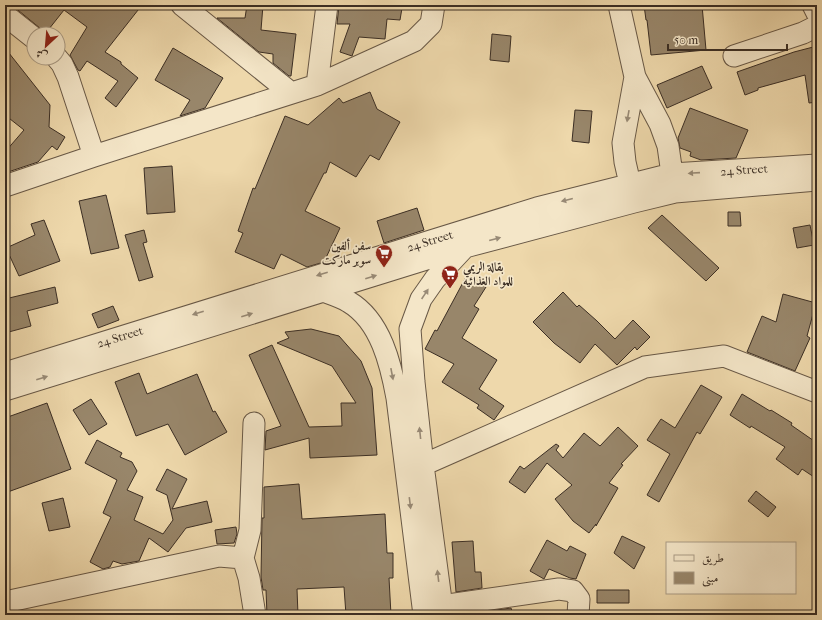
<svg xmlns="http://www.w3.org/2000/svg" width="822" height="620" font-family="'IM FELL French Canon',Amiri,serif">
  <rect width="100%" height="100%" fill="#eed8ab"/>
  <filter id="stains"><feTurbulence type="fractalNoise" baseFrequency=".005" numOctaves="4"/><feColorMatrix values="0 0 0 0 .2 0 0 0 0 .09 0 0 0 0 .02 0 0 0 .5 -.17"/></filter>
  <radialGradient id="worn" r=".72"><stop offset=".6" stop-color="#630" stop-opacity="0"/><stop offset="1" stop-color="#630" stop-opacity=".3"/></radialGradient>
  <!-- building -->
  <path fill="#98866a" stroke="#3b2e24" d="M14 5H142L105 52 121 62V64L138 78 116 107 105 98 118 81 87 61 80 71 78 70 70 55 87 27 64 10 45 34 41 29 13 6Z
    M247 5H263L261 30 296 34 291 76H289L273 63V54L259 52 217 18H245Z
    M339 5H377L402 8 400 20 387 19 385 39 359 37 352 56 340 52 350 24H337Z
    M644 5H702L706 50 651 55 647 20H646Z
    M492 34 511 36 509 62 490 60Z
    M817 46V102L809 103 805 75 758 88V90L745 95 737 72 794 52Z
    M5 48 50 105 49 127 65 137 57 150 52 146 38 162 5 173V152L24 130 5 115Z
    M173 48 223 78 205 108 180 116 190 100 155 80Z
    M702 66 712 88 667 108 657 85Z
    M370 92 377 109 400 122 379 160 370 155 356 177 330 162 326 173H324L305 211 340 228 324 262 307 267 281 254 274 269 235 252 243 233 238 231 253 188 255 189 285 116 308 125 339 98 343 103Z
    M690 108 748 130 736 158 701 160 690 156 691 152 680 148 678 138Z
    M575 110 592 111 589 143 572 141Z
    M172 166 175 212 147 214 144 168Z
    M106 195 119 248 91 254 79 201Z
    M417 208 424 230 384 243 377 221Z
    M728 212H740L741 226H728Z
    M662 215 719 268 706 281 648 228Z
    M44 220 60 261 19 276 6 248 35 235 31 224Z
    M810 225 814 245 797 248 793 228Z
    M144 230 147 242 143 243 153 277 139 281 125 235Z
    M467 275 486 287 474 306 479 309 462 338 497 360 479 389 504 406 494 420 477 408 479 405 442 382 454 364 425 349 435 330 437 331Z
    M55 287 58 303 27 311 31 326 5 333V299Z
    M563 292 577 307 579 305 597 321 615 339 633 320 650 337 637 350 635 347 617 365 595 344 580 363 554 343 533 322Z
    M783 294 816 303 807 336 810 338 795 371 747 352 762 316 776 322Z
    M113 306 119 320 98 328 92 314Z
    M311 329 339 336 361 361 372 388 377 455 310 458 309 438 265 450 266 431 281 426 249 355 272 345 309 427 342 426 341 403H356L332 366 277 343 289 338 285 332Z
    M139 373 147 394 197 374 213 412 215 411 227 432 185 455 168 424 136 436 115 382Z
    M701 385 722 397 700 434 697 432 659 502 647 495 670 454 647 440 661 419 675 428Z
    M742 394 770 411 771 410 792 423 791 425 817 443V479L802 469 798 475 776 459 785 447 751 426 750 428 730 415Z
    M91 399 107 424 89 435 73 410Z
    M47 403 71 469 5 493V418Z
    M618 427 638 446 621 464 623 465 609 483 618 488 596 526V524L589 533 573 521 555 499 572 485 547 463 525 493 509 482 520 466 524 469 556 444 559 446 556 450 563 458 584 433 600 446Z
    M97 440 122 453 120 457 132 462 137 471 127 490 143 497 134 520 163 534 173 520 167 495 156 490 167 469 187 479 172 509 207 501 212 522 186 528 168 552 149 538 139 561 122 564 113 561 110 567 103 569 90 562 111 517 103 513 117 480 85 463Z
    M299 484 302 519 385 514 387 553H393V578H389L391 615H346L344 587 297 589 298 615H267L266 590H263L261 577 262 518H264V487Z
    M756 491 776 507 768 517 748 501Z
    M63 498 70 527 49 531 42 503Z
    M236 527 237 534 234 543 217 544 215 530Z
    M622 536 645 547 634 569 614 553Z
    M547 540 567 551 570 546 586 554 576 579 570 578 549 569 544 579 530 571Z
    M473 541 475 572H481L482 588 456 592 452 542Z
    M597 590H629V603H597Z
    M511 608 512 611 489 614V611Z"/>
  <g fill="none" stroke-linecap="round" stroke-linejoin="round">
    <!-- minor casing -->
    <g stroke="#685846" stroke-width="23">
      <path id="minor" d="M182 5 291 93
        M619 5 635 77 660 124 668 146 674 188
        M813 5 817 13
        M5 15 34 38
        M734 56 803 33 817 26
        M57 58 62 64 68 77 94 156
        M317 85 327 5
        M5 186 94 156 317 85 414 41 431 24 434 5
        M633 197 625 162 623 143 635 77
        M323 291C331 294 341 297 349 302 381 321 391 365 397 398L424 615
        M5 373 537 208 672 174 817 165
        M5 390 465 247 634 202 675 192 817 180
        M254 423 250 530 243 558 249 578 255 615
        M423 465 645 367 724 356 817 392
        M5 602 219 556 243 558
        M441 606 559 589 573 591 579 599 578 615
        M443 615 423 465 414 382 410 329 421 299 435 279 463 249"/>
    </g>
    <!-- minor -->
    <use href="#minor" stroke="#f4e6c8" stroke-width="21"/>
  </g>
  <!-- one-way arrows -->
  <defs><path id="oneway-solid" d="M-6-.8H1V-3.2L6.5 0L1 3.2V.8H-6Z"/></defs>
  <g fill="#988a76">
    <use href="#oneway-solid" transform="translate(628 116) rotate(100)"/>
    <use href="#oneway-solid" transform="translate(694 173) rotate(176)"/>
    <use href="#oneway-solid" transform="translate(567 200) rotate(166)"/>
    <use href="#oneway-solid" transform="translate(495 239) rotate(-15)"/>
    <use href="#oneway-solid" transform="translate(322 274) rotate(163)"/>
    <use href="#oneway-solid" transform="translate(371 277) rotate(-17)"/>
    <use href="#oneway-solid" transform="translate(425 294) rotate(-56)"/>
    <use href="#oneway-solid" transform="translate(198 313) rotate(163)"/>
    <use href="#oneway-solid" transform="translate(247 315) rotate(-17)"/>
    <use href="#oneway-solid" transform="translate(392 374) rotate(79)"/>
    <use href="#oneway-solid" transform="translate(42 378) rotate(-17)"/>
    <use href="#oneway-solid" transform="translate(420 433) rotate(-96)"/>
    <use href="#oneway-solid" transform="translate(410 503) rotate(83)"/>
    <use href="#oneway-solid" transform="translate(438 576) rotate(-97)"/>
  </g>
  <!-- icons -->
  <defs>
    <g id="supermarket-pin" transform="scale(0.9)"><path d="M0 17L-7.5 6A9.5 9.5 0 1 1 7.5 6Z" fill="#8f2418" stroke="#f4e6c8"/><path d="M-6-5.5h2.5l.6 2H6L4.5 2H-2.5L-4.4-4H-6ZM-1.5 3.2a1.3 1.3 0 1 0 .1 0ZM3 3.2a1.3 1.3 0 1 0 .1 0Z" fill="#fff"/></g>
  </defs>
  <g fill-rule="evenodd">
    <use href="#supermarket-pin" x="384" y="253"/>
    <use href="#supermarket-pin" x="450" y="274"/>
  </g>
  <g text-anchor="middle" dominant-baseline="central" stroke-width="3.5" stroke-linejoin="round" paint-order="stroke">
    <!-- street labels -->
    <g font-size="12" fill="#3b2e24" stroke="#f4e6c8">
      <text transform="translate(744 170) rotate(-4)">24 Street</text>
      <text transform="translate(430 241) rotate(-17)">24 Street</text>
      <text transform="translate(120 337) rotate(-17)">24 Street</text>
    </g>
    <!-- poi labels -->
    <g font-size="12" font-weight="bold" fill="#3b2e24" stroke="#f4e6c8" text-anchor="end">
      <text x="371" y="246">سفن ألفين<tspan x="371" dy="14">سوبر ماركت</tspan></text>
      <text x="463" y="267" text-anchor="start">بقالة الريمي<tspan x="463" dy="14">للمواد الغذائيه</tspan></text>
    </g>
  </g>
  <!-- margin -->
  <rect width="822" height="620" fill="none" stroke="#eed8ab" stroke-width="20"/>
  <rect x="6" y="6" width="810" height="608" fill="none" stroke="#3b2e24" stroke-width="2"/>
  <rect x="10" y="10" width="802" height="600" fill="none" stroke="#3b2e24"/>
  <!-- legend -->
  <rect x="666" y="542" width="130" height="52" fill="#f4e6c8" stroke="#aa9c86"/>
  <rect x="674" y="555" width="20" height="6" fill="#f4e6c8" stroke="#aa9c86"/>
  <text x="702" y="562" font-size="12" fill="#3b2e24">طريق</text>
  <rect x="674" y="572" width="20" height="12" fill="#98866a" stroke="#aa9c86"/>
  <text x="702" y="582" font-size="12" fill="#3b2e24">مبنى</text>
  <!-- north arrow -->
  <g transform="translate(46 46) rotate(206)"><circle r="19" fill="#f4e6c8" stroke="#aa9c86"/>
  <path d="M0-3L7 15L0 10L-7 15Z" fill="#8f2418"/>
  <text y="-6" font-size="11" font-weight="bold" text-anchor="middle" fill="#3b2e24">ش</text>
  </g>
  <!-- scale -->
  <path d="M668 44v6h119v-6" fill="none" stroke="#3b2e24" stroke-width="2"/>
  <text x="674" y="44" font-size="12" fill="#3b2e24" stroke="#f4e6c8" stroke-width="3" paint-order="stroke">50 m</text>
  <rect width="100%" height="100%" filter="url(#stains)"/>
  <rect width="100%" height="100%" fill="url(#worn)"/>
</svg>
